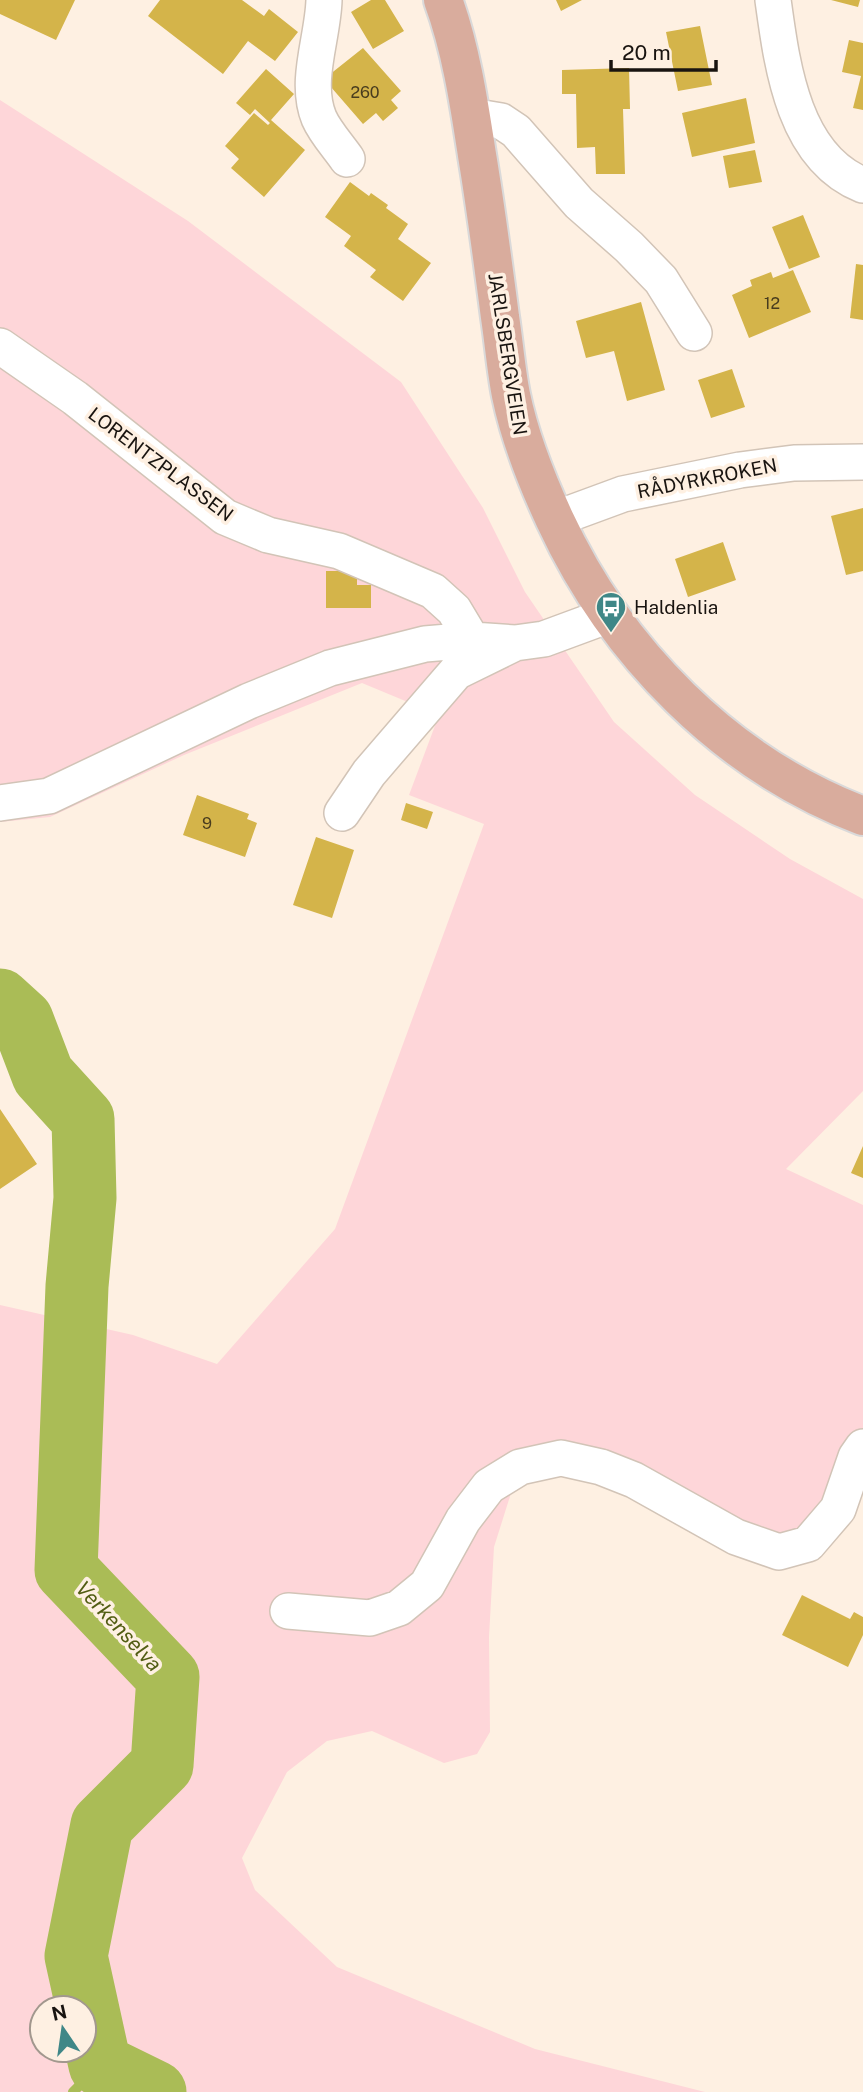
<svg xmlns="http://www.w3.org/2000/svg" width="863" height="2092" font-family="'Public Sans',sans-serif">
  <rect width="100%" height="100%" fill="#fef0e2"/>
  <!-- green -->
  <path fill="#fed6d9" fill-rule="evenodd" d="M0 100 188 221 401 382 483 508 525 592 614 722 695 795 790 859 863 899V1091L786 1169 863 1205V1447L808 1544 561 1458 512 1490 494 1547 489 1637 490 1732 477 1754 444 1763 372 1731 327 1741 287 1772 242 1858 255 1890 337 1967 535 2049 705 2092H0V1305L133 1335 217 1364 335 1229 484 824 409 795 439 715 362 683 184 755 50 817 0 822ZM42 2008H84V2050H42Z"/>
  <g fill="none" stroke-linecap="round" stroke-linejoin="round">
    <!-- stream -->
    <path stroke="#aabc56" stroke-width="10" d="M73 2092 100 2065"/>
    <!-- river -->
    <path stroke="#aabc56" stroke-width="63" d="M0 1000 22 1020 43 1075 83 1119 85 1198 77 1286 66 1570 168 1677 162 1765 102 1825 76 1956 100 2065 155 2092"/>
  </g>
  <!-- building -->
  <path fill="#d4b44a" d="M0 0H75L56 40 0 14Z
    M160 0H242L264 16 269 9 298 32 275 61 248 41 223 74 148 16Z
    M371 0H385L404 31 373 49 351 12Z
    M556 0H582L561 11Z
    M831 0H860L858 7Z
    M700 26 712 85 678 91 666 32Z
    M849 40 863 43V110L853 108 861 76 842 72Z
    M363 48 401 91 391 100 398 108 383 121 376 113 363 124 324 79Z
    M629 68 630 109H623L625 174H596L595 147 577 148 576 94H562V70Z
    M266 69 294 94 271 120 305 150 264 197 231 168 239 159 225 146 254 113 268 125 270 123 255 109 250 115 236 103Z
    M746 98 755 143 692 157 682 113Z
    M755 150 762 182 729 188 723 156Z
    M350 182 369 196 371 193 388 205 386 208 408 224 398 239 431 263 403 301 370 277 376 270 344 246 351 236 325 217Z
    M803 215 820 257 789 269 772 227Z
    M856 264 863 265V320L850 318Z
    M793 270 811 312 749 338 732 295 752 286 750 280 771 272 773 278Z
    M641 302 665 390 627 401 614 351 586 358 576 321Z
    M732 369 745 407 711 418 698 380Z
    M863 508V571L846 575 831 516Z
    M723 542 736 580 688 597 675 559Z
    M326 571H357V585H371V608H326Z
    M197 795 249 814 247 819 257 823 245 857 183 835Z
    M406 803 433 812 427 829 401 820Z
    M316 837 354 850 332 918 293 905Z
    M0 1109 37 1164 0 1189Z
    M863 1146V1178L851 1173Z
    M802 1595 850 1619 854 1612 863 1617V1635L848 1667 782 1635Z"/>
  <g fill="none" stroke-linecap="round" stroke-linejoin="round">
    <!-- minor casing -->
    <g stroke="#d2c4b7" stroke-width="38">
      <path id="minor" d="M324 0C323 38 304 81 319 118 325 132 338 146 347 159
        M773 0C782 65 793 157 863 185
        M471 116 501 121 516 131 579 203 629 247 661 280 694 333
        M0 346 75 398 225 517 268 535 339 551 433 591 454 610 472 640
        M555 519 623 494 740 470 794 463 863 462
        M0 803 49 796 249 701 330 668 425 644 472 640 515 643 544 639 609 615
        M342 813 369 773 456 672 515 643
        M288 1611 370 1618 399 1608 427 1585 463 1520 489 1486 520 1467 561 1458 601 1467 634 1480 736 1537 779 1552 808 1544 838 1509 856 1457 863 1447"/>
    </g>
    <!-- major casing -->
    <g stroke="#dad9d9" stroke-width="42">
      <path id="major" d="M443 0C461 49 469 103 477 155 486 209 493 263 500 317 504 343 506 370 511 395 520 439 536 479 555 520 616 652 726 764 863 816"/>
    </g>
    <!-- minor -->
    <use href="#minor" stroke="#fff" stroke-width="35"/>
    <!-- major -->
    <use href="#major" stroke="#d9ac9d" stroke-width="38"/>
  </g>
  <!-- icons -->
  <defs>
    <g id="bus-pin" transform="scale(1.575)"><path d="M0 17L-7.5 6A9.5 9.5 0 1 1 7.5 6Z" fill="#3f8787" stroke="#fef0e2"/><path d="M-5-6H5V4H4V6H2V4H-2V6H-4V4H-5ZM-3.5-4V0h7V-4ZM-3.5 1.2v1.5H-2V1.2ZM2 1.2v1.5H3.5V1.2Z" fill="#fff"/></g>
  </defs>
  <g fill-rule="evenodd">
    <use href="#bus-pin" x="611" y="607"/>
  </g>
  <g text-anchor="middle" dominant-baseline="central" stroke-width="7" stroke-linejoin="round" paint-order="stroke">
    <!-- number labels -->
    <g font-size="16" fill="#483c1e">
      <text x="365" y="92">260</text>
      <text x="772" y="303">12</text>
      <text x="207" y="823">9</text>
    </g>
    <!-- street labels -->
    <g font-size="19" fill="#191410" stroke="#fef0e2">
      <text transform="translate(508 354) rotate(81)">JARLSBERGVEIEN</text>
      <text transform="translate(161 464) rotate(37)">LORENTZPLASSEN</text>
      <text transform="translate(707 478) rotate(-11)">RÅDYRKROKEN</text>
    </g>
    <!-- poi labels -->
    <g font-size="19" fill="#191410" stroke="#fef0e2" text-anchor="start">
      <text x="634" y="607">Haldenlia</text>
    </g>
    <!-- water labels -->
    <g font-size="21" font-style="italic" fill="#525d13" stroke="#fef0e2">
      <text transform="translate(119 1626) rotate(47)">Verkenselva</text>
    </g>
  </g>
  <!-- north arrow -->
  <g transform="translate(63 2029) rotate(347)"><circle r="33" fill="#fef0e2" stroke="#a2988e" stroke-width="2"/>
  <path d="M0-5L12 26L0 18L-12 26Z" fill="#3f8787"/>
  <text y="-10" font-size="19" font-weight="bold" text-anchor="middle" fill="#191410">N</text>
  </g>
  <!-- scale -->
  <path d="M611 60v10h105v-10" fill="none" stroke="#191410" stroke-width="3.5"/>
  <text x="622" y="60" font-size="21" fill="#191410" stroke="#fef0e2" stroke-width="5" paint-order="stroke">20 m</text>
</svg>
